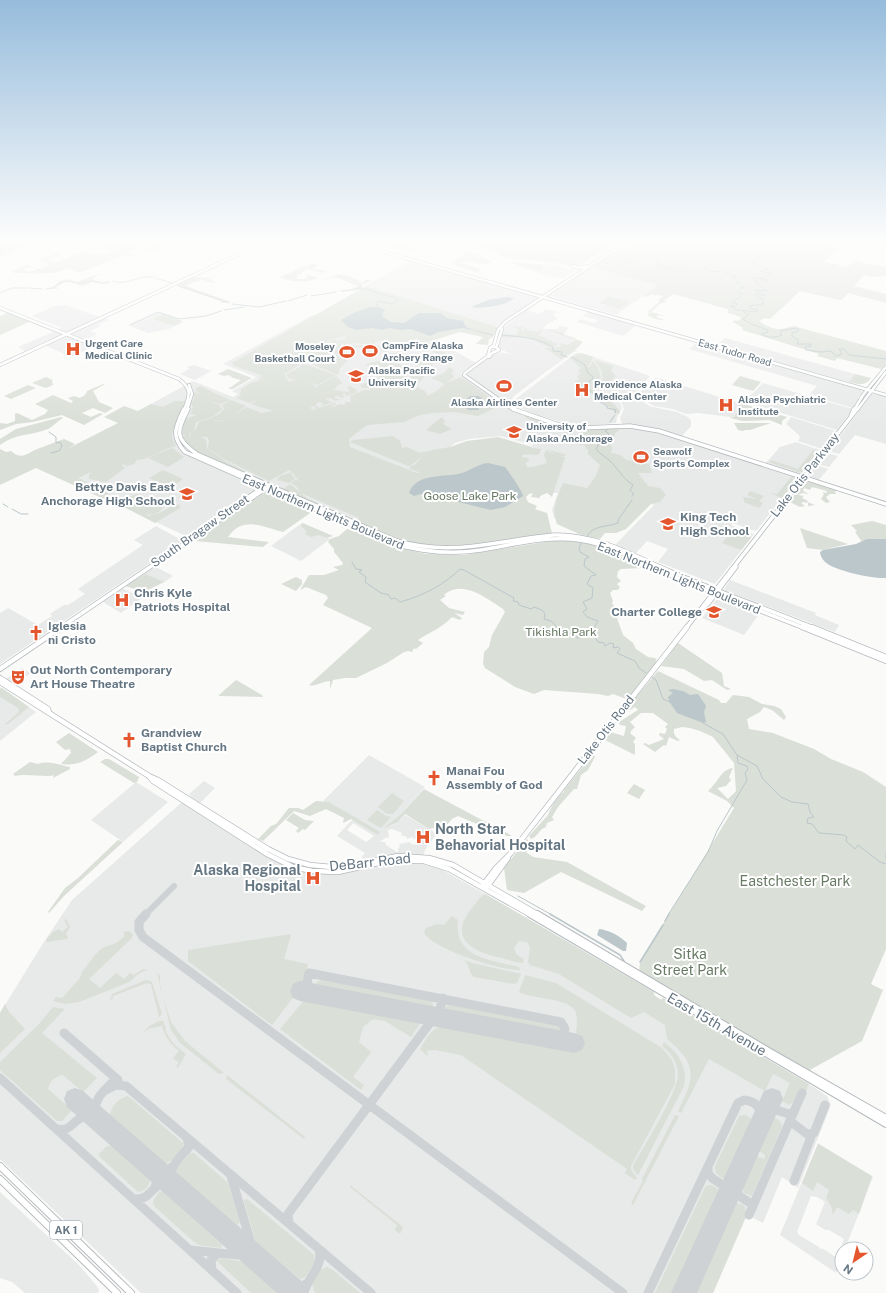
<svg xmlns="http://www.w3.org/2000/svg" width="886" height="1293" font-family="'Public Sans',sans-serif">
  <rect width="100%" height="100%" fill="#fafaf8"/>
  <!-- built -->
  <path fill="#e8e9e9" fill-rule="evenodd" d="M411 261 538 297V298L509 317 499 327 365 286Z
    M551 265 576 270 562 279 536 272Z
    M592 267 659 285 616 315 550 296Z
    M66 305 99 317 77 327 80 328 103 318 109 320 98 325 101 326 90 331 97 334 83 341 95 346 71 357 44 345 52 341 48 340 25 351 18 347 62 328 32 316 55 306Z
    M546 309 557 312 553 314 557 319 547 324 543 329H557L559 328 558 326H561L569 327 564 334 576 338 566 346 578 351 574 352 547 371 514 396 511 401 504 405 571 428 623 426 620 418 624 409 619 397 622 395H635L649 406 677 412 688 417 691 421V426L681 437 764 465 780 447 796 442 820 450 757 530 755 531 733 523 731 525 754 534 715 584 658 562 668 549 647 541 635 554 615 545 654 505 649 503 565 520 554 518 552 510 558 493H533L529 470 518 458 533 445 500 436 469 439 455 443 355 522 198 454 185 445 179 448 185 454 261 487 188 537 72 483 105 464 112 456 134 454 145 458 172 447 118 422 193 381 233 397 238 394 232 391 256 377 223 364 313 315 414 338 448 347 476 363 461 373 463 375 467 374 496 352 512 354 502 350 498 347 504 327 527 310 539 314Z
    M589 311 636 325 623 336 577 322 581 319 594 323 598 320 583 316Z
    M158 313 183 322 169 329 148 333 130 326Z
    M725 338 855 374 849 382 717 345Z
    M697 343 804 372 861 390 863 392 858 398H859L853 408 809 395 817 386 689 349Z
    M576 353H582L650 376 637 391 636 394H621L617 396 622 408 617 417 616 423 592 425H572L537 415 511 404 517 398Z
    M194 365 211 371 195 380 180 374 189 369 187 367Z
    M655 378H658L736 402 738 406 735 416 731 417 698 413 686 414 673 409 654 406 642 399 640 392Z
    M763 383 853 409 837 430 742 401 753 393Z
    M872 394 886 396V444L855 435 839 454 829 451Z
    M791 417 836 431 822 449 798 441 800 438 799 435 786 424Z
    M827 453 838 456 829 467 818 464Z
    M817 465 828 469 819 480 808 476Z
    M299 525 330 539 301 561 271 546Z
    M156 526 183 541 0 664V613L8 608 38 625 52 616 50 614 64 605H68L85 594 78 589 143 545 134 540Z
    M154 567H156L173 576 163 583 144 574Z
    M730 580 816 613 815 615 839 625 835 632 724 590Z
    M122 588 142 598 121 613 103 602Z
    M718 597 760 613 744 635 702 618Z
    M22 668 31 673 16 683 13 684 6 679Z
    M0 687 36 712 0 741Z
    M369 755 425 787 390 826 398 822 405 815 437 834 427 846 423 855 400 854 365 860 361 857 365 853 337 836 353 819 323 801ZM353 823 374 836 366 842 347 830ZM392 829 402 833 401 835 407 837V839L412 837 418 841 414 845 409 842 399 844 400 847 398 848V852H397L386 845 385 842H380L385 838 389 837 388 830Z
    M204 781 215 788 200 803 190 796 189 794Z
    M136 782 168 802 123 842 91 820Z
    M181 803H185L299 870 314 874 345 873 389 864 407 863 425 864 441 869 487 895 654 992V995L661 1000 663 998 809 1084 827 1096 831 1105 798 1188 782 1177 763 1223 747 1215 713 1293H141L0 1159V1013L42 945 72 900Z
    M818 1143 873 1177 845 1249H844L845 1246 842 1244 844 1239 829 1230H825L816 1224 825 1202 817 1197 811 1196 797 1232 799 1235 819 1247 821 1250 822 1248 834 1256H837L840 1248 842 1249V1258L836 1273 780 1235Z
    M0 1192 79 1265 96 1285 99 1290 98 1293H25L12 1282 0 1278Z"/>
  <!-- green -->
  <path fill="#dadfd7" d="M0 243H36L0 257Z
    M103 243H159L166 245 153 251 144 249 149 244 140 247 128 253 141 257V258L127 255 121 256 79 273 69 268C53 276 32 273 14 273L13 271 27 265 31 266 23 269C27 273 32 271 37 270L31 267 39 269 50 265 43 261 36 262 57 253 62 255 49 259V261L55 263 84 251 99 255 112 252 100 244Z
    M372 243H403L418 248 410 252Z
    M471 243H619L595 255 577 267 551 262 507 258Z
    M634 243H843L824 262 847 267 856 260C863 264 877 265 886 267V275L874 277 864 275 854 286 886 294V303L848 293 842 300H839L800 291 770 319 765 318 759 321C772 330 779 331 793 326L886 351V364L881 369 837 358 835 361 817 356 819 354 742 330 743 328 733 322 734 320 739 321 741 317 728 313V309L673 294 664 301 667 302 659 304 651 312 666 316 658 315 656 317 665 320C657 320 653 318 647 315L650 312H648L659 302V299L664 296 658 295 654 296V294L644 297V296L658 285 621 275 616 278 619 275 592 267 612 253Z
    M466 251 492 261 486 265 465 261 461 263 480 269 479 273 451 264 463 256Z
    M510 262 559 266H545L540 271 529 268 537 271 536 272Z
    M316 263 317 267 312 269 327 271 324 273 328 274 306 269 301 274 296 276 298 277 296 279H304L308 277 307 275H302H311L310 276 318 277C311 284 290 281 280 278 285 273 293 274 296 269L303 268 302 267 305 265 308 267 307 265Z
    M101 273 92 279 103 283 107 281 109 282 103 284 92 282 83 286 69 281 61 283 62 284 56 287 58 289H45L53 287 60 281 68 279 77 282Z
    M339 274 352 277 351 278 362 282H365L364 280H373L363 284 347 279 363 285 362 288 366 286 498 327 492 338 489 339 488 345 476 344 483 337 460 332 428 342 431 344 444 347 438 349 453 357 455 359 454 360 426 349 428 347 427 346 415 342 418 339 416 338C406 348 387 338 374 342L376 345H378L382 348 389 349 388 351 384 352C382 351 380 348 377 347 369 343 352 342 344 345L343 344 346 341 342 344 338 341 346 339 345 337 348 335 326 341 305 343 327 341 331 343 329 341 335 339 341 344 340 348C349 344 374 343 380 352L367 355 361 348H358L341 352 339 354 348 361 340 368 338 375 299 359 296 360V358L293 363 296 360 299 362V365L285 374V376L289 382 296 379H290L286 376 287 374 300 367 302 363 336 375 317 385 311 382 317 388V386L336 376 343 383 338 385 334 390 348 392 350 391 347 387 349 386 357 390 356 393 345 396 346 394 344 393 342 395 345 397 342 398 338 396 334 397 336 399H341L335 401 331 398 326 399 328 401 333 402 321 406 323 403 318 402 315 406 320 407 315 409 314 408 316 407 314 406 311 407V409L313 410 334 403 337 404 331 406 333 407 340 404 344 405V406L346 402H351L350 396 364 390H370V388H362L360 385 379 378 378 372 373 368 365 365C379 358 389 361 403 365L405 371H397L402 373 403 376 409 377 421 372 427 374 418 384 412 385 413 388 415 389 419 387 420 389 424 390 427 394V396L435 392 445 384 431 378 444 373 449 367 454 370 452 373 454 377 446 383 461 377 501 405 478 416 455 412 434 413 420 415 404 422 367 425 349 439 350 447 417 473 419 472 410 469V466C417 465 418 461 422 456 427 449 443 448 450 448L446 446H448L450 447 467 441 498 437 532 447 531 448 541 449 539 454C533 456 528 453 522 455V457L530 459 525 464 527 465 526 467H533L547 463 544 455 546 450 556 455 549 450 564 454 566 455 564 456H559L565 457 552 497 547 493 540 496V498L531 497 533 493 529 494 526 497 528 502 537 506 535 509 547 513 552 533 454 549 404 542 355 522 359 518 301 493 296 486 291 483 295 480 303 481 297 480 299 476 296 478 292 472 291 474 295 479 289 483 277 480 280 476 292 472 286 467 289 470 269 481 222 458 208 448 209 440 207 437H198C207 438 206 439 207 448L225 461 254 476H252L204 456 205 454 203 455 194 450 183 440 187 439H182V437L185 436V435L182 434 185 419 197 415 190 414 193 407 191 403 194 399V391L200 395 195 389 200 386 230 400 220 404 209 401 219 405 222 409 214 416 196 422 194 430 189 434 190 437 188 438 191 437 190 434 196 429 199 422C208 418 217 418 224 409L222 405 231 400 246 406C238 411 240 411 234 416 228 422 219 420 212 421 233 423 232 415 247 407L261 413 273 411 251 404 258 399 250 403 236 398 240 396 241 389 251 383 259 381 260 376 265 383 261 375 234 366 232 363 359 290 340 292 342 290H351L358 286 336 277 325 280Z
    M192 277 214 278 208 279 216 282 214 283 200 279 199 282 196 281 186 286 231 302 221 303V301L181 288 177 285 189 280Z
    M609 296 629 302 620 309 600 303Z
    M8 313 29 322 0 335V316Z
    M163 314 182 321V322L174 326 153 319Z
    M512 326 519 327 524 326 521 330 523 331 526 328 527 330 538 332 540 330 538 329 544 332H541L538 335 556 343 557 345C547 351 537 340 527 337 519 335 510 339 501 337L502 334 517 335 518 329Z
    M545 329 564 333V335L583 342 574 351 561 359 545 348 561 347 559 343 567 345 575 340Z
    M385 353H402L418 356C412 360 408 363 402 361L404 360 397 359H401L391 356H386Z
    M580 353 593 357 589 366 581 368 569 358Z
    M421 356 430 359 427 361 430 359 439 362 422 368 417 366 421 361 416 359Z
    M595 360 614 366 612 368 611 371 616 376 608 384 596 382 603 379 601 370Z
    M593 361 598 367 601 378 593 384 594 393 610 400 620 411 619 414 614 412 613 410 590 393 585 391 574 381 579 380 577 376 580 374 578 370 584 367H590Z
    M228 369 252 378 233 389H228L241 380 233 378 229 375 224 376 218 374Z
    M855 374 871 378C864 387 859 384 849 382Z
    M740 376 761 382 753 391 732 385Z
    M46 377 53 380 52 381 53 385 46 388 32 383Z
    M103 384H105L93 391 99 402 113 408 105 413 93 408 82 413 91 417 100 413 103 414 84 425 62 415 33 422 16 424 0 430V423L7 424 15 421V414L17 413 32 420 45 414 48 410 35 404 53 395 71 403 73 401 68 398 74 396 80 398 85 395 87 391Z
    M28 385 36 388 11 399 4 396Z
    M175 401H186L172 433V438L176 446C163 449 148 460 137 460L134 464 127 466 123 464 124 463 122 465 125 468 106 482 89 479V475L91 472 78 479H81C91 487 105 484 110 497L106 500 36 468 0 485V449L6 452 11 451C23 462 29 451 40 448 48 445 56 442 64 439L75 444 67 449 118 423 104 417 124 406 138 411 151 404 163 407Z
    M737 402 787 417 782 421V425L769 420 743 421 730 418 735 416 738 406Z
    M527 415 550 424 563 427 574 431 572 434H566V433C550 426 537 425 524 416Z
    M61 417 63 418C59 420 51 428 48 429 30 436 16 433 0 445V439L16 429Z
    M442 417 445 422 443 424 452 429 440 434 426 430Z
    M734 423H771L750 430H745L743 431 738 430Z
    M617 427 619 430 614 434 615 435 612 439V442L610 444 612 448 611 453 621 455 626 460 649 464 652 473H638L648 486 660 488 666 495 660 502 651 504 626 529 616 533H605L600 539 579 534 557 524C551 508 557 498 563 483L587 488 596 476 600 465 588 454V450L584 445 576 444C580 425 602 428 617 427Z
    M393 436 400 441 402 448 407 447 420 453 428 451C419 456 418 463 408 466L350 442 353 440Z
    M172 448 184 457 168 467 148 458Z
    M813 450H816L818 452 801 473 769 462 771 460 798 469Z
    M766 468 796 477 791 482 792 486 782 498 770 493 777 494 792 476Z
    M163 470 183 479 170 488 149 478Z
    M809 480 842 491H835L836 494H830L826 497 830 502 826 503 821 499 824 494 822 492 826 493 827 491 812 487 810 490 804 488 803 491 809 494 802 493 798 495 804 496 802 498 808 501 807 502 815 505 808 506V503L803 502 801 503 805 506 800 507 790 502 794 495H798L795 494 806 481Z
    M290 484 308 499 355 520H353L302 498 299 495 296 496 282 490Z
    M267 491 313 511 283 532C263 527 243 515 228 537L269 542 263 547 195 541V539Z
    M750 491 764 496 759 501 763 503 759 508 744 502V499L742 497 757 499 747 495Z
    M138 494 167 507 163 506C161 514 153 515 146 514L148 516 160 513 175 504 180 505V508L155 523 118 504 116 500Z
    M872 521 886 525V539H867L862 542 855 532 857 531 851 525Z
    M303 523 305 524 333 536 327 538 319 535 311 537 305 534 307 532 300 525Z
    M734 528 747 531 751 538 741 550 722 543Z
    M800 528 848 544 823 550 807 548Z
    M347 529 369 535 400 548 426 554 464 555 551 541H576L599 546 644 567 642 568 621 569 618 571 617 577 621 581 617 584 620 587 618 590H613L610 593 613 601 612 603 614 606 620 608 621 618H617L623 635 633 643 636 649 648 657 655 658 657 660 655 661 657 662 629 700 613 694 608 696 598 694 544 690 534 694 515 687 485 668 483 664 484 652 489 647 492 635 505 612 503 609C486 598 462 579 444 595L446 596 440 600 449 608 465 612 463 615 454 613 462 618 460 620 452 617C442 628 430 632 418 640L423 643 416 649 414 648 412 652 408 651 404 652 387 663 356 678H345L333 680 330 689V681C322 681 316 687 309 685L372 628 323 605 328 598 326 595 306 587 300 590 309 575H324L339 570 333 567 342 565 343 563 334 552V549L328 542 330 539 339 536Z
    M145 574 164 582 150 589 149 593 147 595 139 593 138 590 125 586Z
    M296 577 302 580V584L296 591 281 584Z
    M678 643 722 673 724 686 731 689 727 690 712 680 704 681 684 669 661 666Z
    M658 671 719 700 721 703H726L733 695 749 697 762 704 774 706 781 709 786 717 784 720 772 710 764 707 760 712 747 719 749 729 773 733 814 749 831 759 863 772 886 787V949L871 984 883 990 862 1041 808 1071 639 971 640 963 647 950 734 808 727 801 708 791C717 784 721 769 733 768L729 777 731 780 726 786 717 788 728 799 736 791 734 763 713 737 700 731 690 728 682 727 674 729C673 735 676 737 680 740L678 741 669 737 666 746 664 745 655 752 643 744 645 743 649 745 664 739 659 735 660 733 665 734 667 729 665 727 668 724 653 713H641L630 722 635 727 631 731 630 733 636 738 633 742 635 744V755L605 740 610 732 624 736 626 726 620 725 619 722 638 710 635 707 627 712 625 710Z
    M236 680 262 695 263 697 219 696V695Z
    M2 688 29 707 8 724 4 725 19 712 18 708 0 697V689Z
    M69 733 98 752C86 761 77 766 61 764L71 753 70 749 65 750 56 742Z
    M593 754 595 757 588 770 581 775 577 789H574L558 807 552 817 554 820 547 823 546 827C538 830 538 837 531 839L529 836 548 815C550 808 558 795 564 792V790Z
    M105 759H109L139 777 137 782 134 783 100 762Z
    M30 762 38 764C47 760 60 765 70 767V769L53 778 54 775C48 778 27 773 15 776L13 774Z
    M634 784 645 790 639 799 627 793Z
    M424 789 482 820 490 823 512 836H507L488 826H482L458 816 452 819 446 826 442 825 438 827 429 829 405 814 398 822 384 828 401 814Z
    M392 793 404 801 393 814H387L378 807Z
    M316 801 329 802 380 832 378 835 351 819 343 823 344 818 326 809 310 816 294 811 263 841 258 839 271 826 276 824 289 808H298L303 810Z
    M377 810 386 816 391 817 381 828 367 820Z
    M293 813 305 820 314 821 305 830 303 829 298 833 296 831 299 828 286 820Z
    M527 839 534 847 526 852 533 857 567 862 646 906 642 911 561 872 524 893 507 890 504 868Z
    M118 840 123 842 64 896 49 913 48 912 65 888 78 878Z
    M485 894 654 992V995L661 1000 663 998 809 1084 805 1093 799 1089 793 1102 789 1105 782 1101 790 1083 773 1074 765 1091 709 1059 681 1113 678 1111C695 1078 698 1064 667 1039L665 1025 644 1012 631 1018 559 974 530 965 528 962 530 947 527 942 519 941 514 948 517 955 524 959 523 963C516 963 509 960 502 958 473 952 447 939 472 908 476 903 480 897 485 894Z
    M452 916 458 920C453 958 491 960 519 967L520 970C499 970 435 950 424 933L426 928 437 924 444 925Z
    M66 919 70 927 66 933 68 938 66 939 47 942 46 940 53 932 59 929 62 932 68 927 64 920Z
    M128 931 133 934 132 938 89 979 100 988 116 973 124 979 130 973 134 975 143 969 149 970C134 973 136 979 127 983L79 1002 65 1004 53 1001 56 997 62 998 80 978 82 972 95 955 102 948 116 943 125 936 123 932Z
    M290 934 291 935 284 959 308 964 302 986 272 1025 188 961V950Z
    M464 960 472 963 521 974 517 983 514 984 474 977C468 972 470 965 464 960Z
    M157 972 160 976V987L171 1022 185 1041 224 1073 219 1074 180 1043 171 1030Z
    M525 975 556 983 662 1048 672 1060 675 1070V1084L631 1166V1170L637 1178 635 1180 625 1173 627 1169 461 1055 435 1050 426 1051 428 1054 427 1056 420 1049C426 1040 432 1026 445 1025L574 1049C580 1005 581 1005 537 997 531 996 524 995 519 992Z
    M146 980 152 982 162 1014 159 1017 151 984 147 983 113 996V999L110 1000 112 994Z
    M321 980 432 1000 433 1006 428 1010 321 989 314 984Z
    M306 998 415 1018 419 1025 411 1037 385 1021 373 1019 363 1027 359 1042 371 1052 353 1077 364 1085 361 1090 280 1029Z
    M5 1004 9 1012 25 1029 0 1053V1013Z
    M451 1004 556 1022 561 1026 560 1029 556 1032 448 1013 445 1008 447 1006Z
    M53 1007 65 1009 42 1033 97 1078 83 1092 63 1075C54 1077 50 1081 48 1089L72 1110 62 1121H57L0 1070V1062L38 1025Z
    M159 1021H163L166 1028 165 1029C169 1040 176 1047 186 1054L178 1068 176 1066 179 1063 173 1058 179 1051C170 1044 165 1036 162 1026L148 1029 142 1034 149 1026Z
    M664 1042C679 1053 688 1068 684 1086L638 1175 633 1169V1166C643 1148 678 1092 678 1075 678 1063 671 1053 662 1046Z
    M227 1075 305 1137 304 1139 226 1079Z
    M128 1096 184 1144C181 1152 172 1163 163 1164L110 1115C111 1106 119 1098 128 1096Z
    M675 1115 679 1116 633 1205 631 1203 643 1181 642 1179Z
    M745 1115C750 1117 753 1119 751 1125L728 1177 722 1178 716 1173 715 1166 739 1116Z
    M774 1117 780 1121 782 1126 752 1196 744 1193 742 1185 755 1156 765 1159V1155L758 1150Z
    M818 1144 872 1176 859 1214 853 1210 849 1214 837 1207 833 1215 831 1206 826 1198 829 1190 817 1182 813 1191 802 1183Z
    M107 1146H111L149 1177 150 1181C148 1187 145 1191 138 1192L99 1156V1154Z
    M190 1153H194L228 1183 240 1222 237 1225 176 1173 177 1168Z
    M350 1185 403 1227 400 1234 395 1230 397 1225 350 1187Z
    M708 1185C715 1185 721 1189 719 1196L676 1288 673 1293H655L705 1187Z
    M160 1191 164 1192 222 1245 221 1248 199 1245 193 1241 154 1206 153 1201Z
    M247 1199 314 1255 315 1263 305 1277 300 1279 256 1242 244 1202V1200Z
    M736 1203 744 1205 747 1214 713 1293H695L733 1206Z
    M222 1258 244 1262 278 1293H251L218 1262V1260Z
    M327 1267 333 1270 360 1293H316L314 1291 312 1282 320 1270Z"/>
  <!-- water -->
  <path fill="#bbc7cb" d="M507 297 514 298C511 300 507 303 503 304 497 306 477 309 471 307L488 300Z
    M369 307C375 307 380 306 385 310L382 314 383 317 391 322 404 323 419 313H441L447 318 463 321 466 327 477 331 463 328 438 332 430 336 411 329 400 330 390 328 382 330 372 328 356 330 348 327 341 320 354 313Z
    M470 396H478L482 398 478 404 479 410H469L460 405Z
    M488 463 505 467C509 472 523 492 523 496L505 507 491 510 434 496 421 494 414 496 409 493C416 472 446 478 462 473 471 470 479 464 488 463Z
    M867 539H886V578C873 579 835 571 825 562 823 560 820 555 820 552L823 550 856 544Z
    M673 689 683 691 690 695 698 694 706 706 704 712 706 722 703 723 677 713 669 701 668 697 673 693 668 690Z
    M599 929C609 930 620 936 627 943L626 951H623L597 935Z"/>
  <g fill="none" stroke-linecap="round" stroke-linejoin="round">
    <!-- stream-far1 -->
    <path stroke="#bbc7cb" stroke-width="1" d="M599 243 600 247 590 248 600 261 619 265 622 262 633 263V261L629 259 653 258 659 261 656 262 659 263 657 264 659 265V269L667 266V269L672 268V271H686L688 268H701L713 272 721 271 736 276 733 277 739 281 736 283H740L744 288H741L737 292 743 294 732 303H737L736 306H730L736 310 757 312 758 310 751 309 749 306 763 304V299L757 297 755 294 766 296 755 290 768 291 757 284 753 277 767 281 768 280 761 278 773 274 761 271 769 269 750 262 761 257 751 255 757 253 734 244 735 243
      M717 243 714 245 718 249 742 255 744 258 755 261
      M155 278 172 283
      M113 281 115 282
      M117 282C130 284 140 275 153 277
      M177 285 229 303
      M29 288 42 289
      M46 289 53 288 60 283 67 281 80 284 91 281 103 283 109 282
      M342 291 361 288 396 298 398 300 392 304 379 301 376 303 378 307
      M0 293 12 288H27
      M311 296 336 292
      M288 301 307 295
      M232 304 259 307 286 301
      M224 310 244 307
      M743 311 748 315 743 319 751 324 768 330V332L761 334C768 338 775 338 782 335L780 331 796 328 799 329 798 331 792 333V336L798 340V344H811V346L805 347 806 350 821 352 830 351 837 356 842 354 839 349H844L849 355 886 359
      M130 325 158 312 179 319 206 316 221 311
      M476 331 493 335
      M502 335C521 337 536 337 553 347V351L562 352 561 355 567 357
      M572 357 585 365 588 373 593 377V379L589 381 590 383 586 385 599 401 607 406V408L616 410 615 413
      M610 422 615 415
      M608 429 605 431 608 433 609 437 602 439 596 449C601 455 608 458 613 464 620 472 624 479 633 485L630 490 633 493V496
      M49 432 56 437V443L60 442 62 446 59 451 51 453
      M3 504 8 507
      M12 509 21 514H28
      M587 536C593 525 608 527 618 523V520L632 500
      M582 542 579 548 580 552 589 557 585 559 584 566 596 575 591 576 587 584 593 588 592 598 583 602 587 609 583 612 587 617 598 621 591 633
      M352 562 356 569 362 570 359 572 366 577 365 582 381 593 389 595 391 599 395 598 400 602C422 596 444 585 460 569L464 570 514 598 513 601 518 602 519 605 531 609 534 607 542 610 545 614 544 619 551 621 559 629 572 634 571 635 579 638 586 633C592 634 595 637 598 642L604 643 605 646 610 643 614 644 613 648 618 647 620 649 617 653 635 661 639 668 646 673
      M652 677 656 680 663 699 670 702
      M703 723 723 734 737 755 757 766 763 779 781 797 792 802 808 804 810 812 814 817 808 818 807 823 812 824 819 833 844 835 847 837 846 841 855 849 858 845 880 862 886 864
      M886 854V858
      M518 896 552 915
      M668 915 708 852 717 831 747 780 745 773 748 769 747 766 738 763 737 756"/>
    <!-- stream -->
    <path stroke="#bbc7cb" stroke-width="1.5" d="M550 914 620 955 624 961
      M665 921 669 914
      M640 962 663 925"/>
    <!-- taxiway-far1 -->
    <path stroke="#ced2d4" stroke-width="6" d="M145 915 174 886"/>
    <!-- taxiway -->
    <path stroke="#ced2d4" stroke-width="9" d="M146 914 139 922V930L143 937 623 1293
      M324 995 310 988 307 982 309 973 561 1022 565 1029 562 1036 545 1037
      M64 1033 118 1080
      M0 1078 237 1293
      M106 1090 116 1085 126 1086 371 1293
      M766 1113 773 1109 789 1114 794 1112
      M790 1121 811 1137 794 1181
      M57 1129C71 1132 72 1121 83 1117 86 1116 92 1117 96 1117 91 1100 105 1090 116 1079
      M809 1134 814 1133 825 1105
      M708 1168V1173L712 1178 753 1205
      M156 1170 164 1171 172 1167
      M231 1176 253 1250 259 1261
      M737 1177 735 1187 739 1195
      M173 1185C166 1168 179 1159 189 1147L187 1138
      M155 1187 158 1178 156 1170
      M723 1187 726 1194 725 1202
      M134 1199C154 1201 150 1179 173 1185
      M749 1215 802 1093
      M289 1223 288 1214 435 1016 440 1009 443 998
      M190 1250 248 1256 258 1260
      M212 1270 211 1260 218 1253
      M288 1286 297 1289 306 1284
      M304 1293C307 1277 324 1267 319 1250
      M648 1293 738 1103 744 1100C755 1101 761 1107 763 1118"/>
    <!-- runway -->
    <path fill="#ced2d4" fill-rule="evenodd" d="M300 981 574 1033 582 1036 585 1043 582 1050 574 1053 300 1001 293 998 290 991 293 984Z
      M75 1088 83 1091 305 1284 309 1293H277L67 1107 64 1099 67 1091Z
      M772 1088 780 1091 783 1099 697 1293H671L764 1091Z"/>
    <!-- major-far3 casing -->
    <g stroke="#b5babe" stroke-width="4">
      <path id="major-far3" d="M353 243 886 395
        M865 243 886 248
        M572 266 581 268 586 266
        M0 308 179 379C192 389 190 395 184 410
        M497 345 502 329
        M489 357 492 353 499 350 496 347H492
        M0 365 263 243
        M187 410 192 394 189 385
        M516 410 511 408 464 375 465 373 488 356 490 348 494 345 498 330 505 322 608 254 629 243
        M854 410 863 395 886 367
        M857 410 886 372"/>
    </g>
    <!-- major-far2 casing -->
    <g stroke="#b5babe" stroke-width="5">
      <path id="major-far2" d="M184 409C176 426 170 436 185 452L394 544C423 552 451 555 481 550 513 545 546 535 579 540 614 545 644 564 675 577 718 595 761 611 804 628
        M188 409C177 432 174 438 197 454L397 541C455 557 498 540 554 535 598 534 633 556 672 572 719 592 767 609 814 628
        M513 409 559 425 580 428 630 426 659 431 886 504
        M851 416 854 409
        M234 507 265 486
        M703 608 708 604 736 567
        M60 628 268 487
        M686 628 857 409"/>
    </g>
    <!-- major-far1 casing -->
    <g stroke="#b5babe" stroke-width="6">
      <path id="major-far1" d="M802 627 886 661
        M812 627 886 657
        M0 669 62 627
        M0 678 48 709 49 712
        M0 682 149 776 158 780 268 849 288 859 310 865 332 867 354 865 398 856 429 858 453 865 539 915
        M149 776 153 781 267 854 293 867 312 871 338 872 387 861H424L449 869 531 915
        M483 885 496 868 511 853 687 627
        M487 887 508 858"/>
    </g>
    <!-- major casing -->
    <g stroke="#b5babe" stroke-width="8">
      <path id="major" d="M530 914 886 1124
        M537 914 770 1052 886 1118"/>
    </g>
    <!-- highway casing -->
    <g stroke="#b4b9bd" stroke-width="8">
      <path id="highway" d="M0 1166 131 1293
        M0 1179 117 1293"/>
    </g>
    <!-- major-far3 -->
    <use href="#major-far3" stroke="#fff" stroke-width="2.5"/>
    <!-- major-far2 -->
    <use href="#major-far2" stroke="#fff" stroke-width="3.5"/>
    <!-- major-far1 -->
    <use href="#major-far1" stroke="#fff" stroke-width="4.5"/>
    <!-- major -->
    <use href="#major" stroke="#fff" stroke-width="6"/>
    <!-- highway -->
    <use href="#highway" stroke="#fff" stroke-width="6"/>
  </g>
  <!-- sky -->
  <linearGradient id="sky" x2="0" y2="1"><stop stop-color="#96bcdc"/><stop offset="0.57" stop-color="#fdfdfc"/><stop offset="1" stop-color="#fdfdfc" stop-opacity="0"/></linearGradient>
  <rect width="886" height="424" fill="url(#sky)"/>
  <!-- icons -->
  <defs>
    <g id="hospital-bare" transform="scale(1.2)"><path d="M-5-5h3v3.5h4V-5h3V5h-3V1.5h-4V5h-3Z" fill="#e4572e" stroke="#fff" stroke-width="2.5" paint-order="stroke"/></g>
    <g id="stadium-bare" transform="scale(1.2)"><path d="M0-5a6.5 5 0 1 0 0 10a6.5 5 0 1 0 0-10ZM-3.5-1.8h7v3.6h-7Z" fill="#e4572e" stroke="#fff" stroke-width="2.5" paint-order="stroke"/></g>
    <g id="university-bare" transform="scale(1.2)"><path d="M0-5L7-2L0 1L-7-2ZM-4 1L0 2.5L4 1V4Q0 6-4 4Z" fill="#e4572e" stroke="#fff" stroke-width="2.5" paint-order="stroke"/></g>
    <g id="school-bare" transform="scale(1.2)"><path d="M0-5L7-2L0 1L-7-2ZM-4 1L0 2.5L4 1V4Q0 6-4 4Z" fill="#e4572e" stroke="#fff" stroke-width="2.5" paint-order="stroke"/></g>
    <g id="church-bare" transform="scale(1.2)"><path d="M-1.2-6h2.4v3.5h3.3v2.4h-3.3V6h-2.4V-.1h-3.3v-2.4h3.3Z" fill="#e4572e" stroke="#fff" stroke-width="2.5" paint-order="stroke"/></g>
    <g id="theatre-bare" transform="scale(1.2)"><path d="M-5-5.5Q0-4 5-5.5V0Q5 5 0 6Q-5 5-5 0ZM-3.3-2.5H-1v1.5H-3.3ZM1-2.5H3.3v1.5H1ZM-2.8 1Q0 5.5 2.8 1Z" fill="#e4572e" stroke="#fff" stroke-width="2.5" paint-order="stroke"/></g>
  </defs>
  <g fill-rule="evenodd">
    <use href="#hospital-bare" x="73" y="349"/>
    <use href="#stadium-bare" x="370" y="351"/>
    <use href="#stadium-bare" x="347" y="352"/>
    <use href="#university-bare" x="356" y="376"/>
    <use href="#stadium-bare" x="504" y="386"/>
    <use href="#hospital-bare" x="582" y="390"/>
    <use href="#hospital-bare" x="726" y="405"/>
    <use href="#university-bare" x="514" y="432"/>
    <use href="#stadium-bare" x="641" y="457"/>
    <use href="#school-bare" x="187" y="494"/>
    <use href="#university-bare" x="668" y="524"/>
    <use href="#hospital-bare" x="122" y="600"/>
    <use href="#university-bare" x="714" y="612"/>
    <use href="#church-bare" x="36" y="633"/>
    <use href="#theatre-bare" x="18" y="677"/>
    <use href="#church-bare" x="129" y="740"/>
    <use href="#church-bare" x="434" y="778"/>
    <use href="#hospital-bare" x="423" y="837"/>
    <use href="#hospital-bare" x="313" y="878"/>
  </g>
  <g text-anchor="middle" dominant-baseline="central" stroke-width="4" stroke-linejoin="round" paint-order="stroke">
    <!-- far-poi labels -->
    <g font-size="10" font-weight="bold" fill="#657683" stroke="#fff" text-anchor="start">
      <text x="85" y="343">Urgent Care<tspan x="85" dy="12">Medical Clinic</tspan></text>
      <text x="382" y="345">CampFire Alaska<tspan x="382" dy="12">Archery Range</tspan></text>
      <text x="335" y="346" text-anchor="end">Moseley<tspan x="335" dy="12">Basketball Court</tspan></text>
      <text x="368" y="370">Alaska Pacific<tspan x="368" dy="12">University</tspan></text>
      <text x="594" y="384">Providence Alaska<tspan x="594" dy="12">Medical Center</tspan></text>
      <text x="738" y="399">Alaska Psychiatric<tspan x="738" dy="12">Institute</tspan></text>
      <text x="504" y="402" text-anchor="middle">Alaska Airlines Center</text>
      <text x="526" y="426">University of<tspan x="526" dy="12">Alaska Anchorage</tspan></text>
      <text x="653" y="451">Seawolf<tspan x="653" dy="12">Sports Complex</tspan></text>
    </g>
    <!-- far-street labels -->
    <g font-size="10" fill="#657683" stroke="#fff">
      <text transform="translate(735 352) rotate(16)">East Tudor Road</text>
    </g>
    <!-- shield labels -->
    <rect fill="#fff" stroke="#939fa8" stroke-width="1" x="50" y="1221" width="32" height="18" rx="3"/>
    <g font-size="11" font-weight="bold" fill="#657683">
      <text x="66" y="1230">AK 1</text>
    </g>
    <!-- street labels -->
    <g font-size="12" fill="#657683" stroke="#fff">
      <text transform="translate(805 475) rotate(-52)">Lake Otis Parkway</text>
      <text transform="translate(323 512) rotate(23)">East Northern Lights Boulevard</text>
      <text transform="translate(200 531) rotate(-35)">South Bragaw Street</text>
      <text transform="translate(679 578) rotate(22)">East Northern Lights Boulevard</text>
      <text transform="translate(606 730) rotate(-52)">Lake Otis Road</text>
    </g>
    <!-- poi labels -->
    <g font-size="12" font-weight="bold" fill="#657683" stroke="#fff" text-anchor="start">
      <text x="175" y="487" text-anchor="end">Bettye Davis East<tspan x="175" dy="14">Anchorage High School</tspan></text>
      <text x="680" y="517">King Tech<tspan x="680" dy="14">High School</tspan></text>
      <text x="134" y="593">Chris Kyle<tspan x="134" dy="14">Patriots Hospital</tspan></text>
      <text x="702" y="612" text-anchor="end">Charter College</text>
      <text x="48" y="626">Iglesia<tspan x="48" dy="14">ni Cristo</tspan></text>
      <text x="30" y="670">Out North Contemporary<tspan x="30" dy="14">Art House Theatre</tspan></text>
      <text x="141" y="733">Grandview<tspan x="141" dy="14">Baptist Church</tspan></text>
      <text x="446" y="771">Manai Fou<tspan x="446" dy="14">Assembly of God</tspan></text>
    </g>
    <!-- park labels -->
    <g font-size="12" fill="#687a64" stroke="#fff">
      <text x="470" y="496">Goose Lake Park</text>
      <text x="561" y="632">Tikishla Park</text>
    </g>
    <!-- near-poi labels -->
    <g font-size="14" font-weight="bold" fill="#657683" stroke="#fff" text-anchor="start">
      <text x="435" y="829">North Star<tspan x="435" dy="16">Behavorial Hospital</tspan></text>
      <text x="301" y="870" text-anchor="end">Alaska Regional<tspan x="301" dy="16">Hospital</tspan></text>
    </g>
    <!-- near-street labels -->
    <g font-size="14" fill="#657683" stroke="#fff">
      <text transform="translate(370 862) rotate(-6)">DeBarr Road</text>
      <text transform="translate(717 1024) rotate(30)">East 15th Avenue</text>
    </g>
    <!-- near-park labels -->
    <g font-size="14" fill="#687a64" stroke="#fff">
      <text x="795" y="881">Eastchester Park</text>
      <text x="690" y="954">Sitka<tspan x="690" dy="16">Street Park</tspan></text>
    </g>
  </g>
  <!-- north arrow -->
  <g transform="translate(854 1261) rotate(215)"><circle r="19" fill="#ffffff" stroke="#c1c8cd"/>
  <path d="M0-3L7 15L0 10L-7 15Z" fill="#e4572e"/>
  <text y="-6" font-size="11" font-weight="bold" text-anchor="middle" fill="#657683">N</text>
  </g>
</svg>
